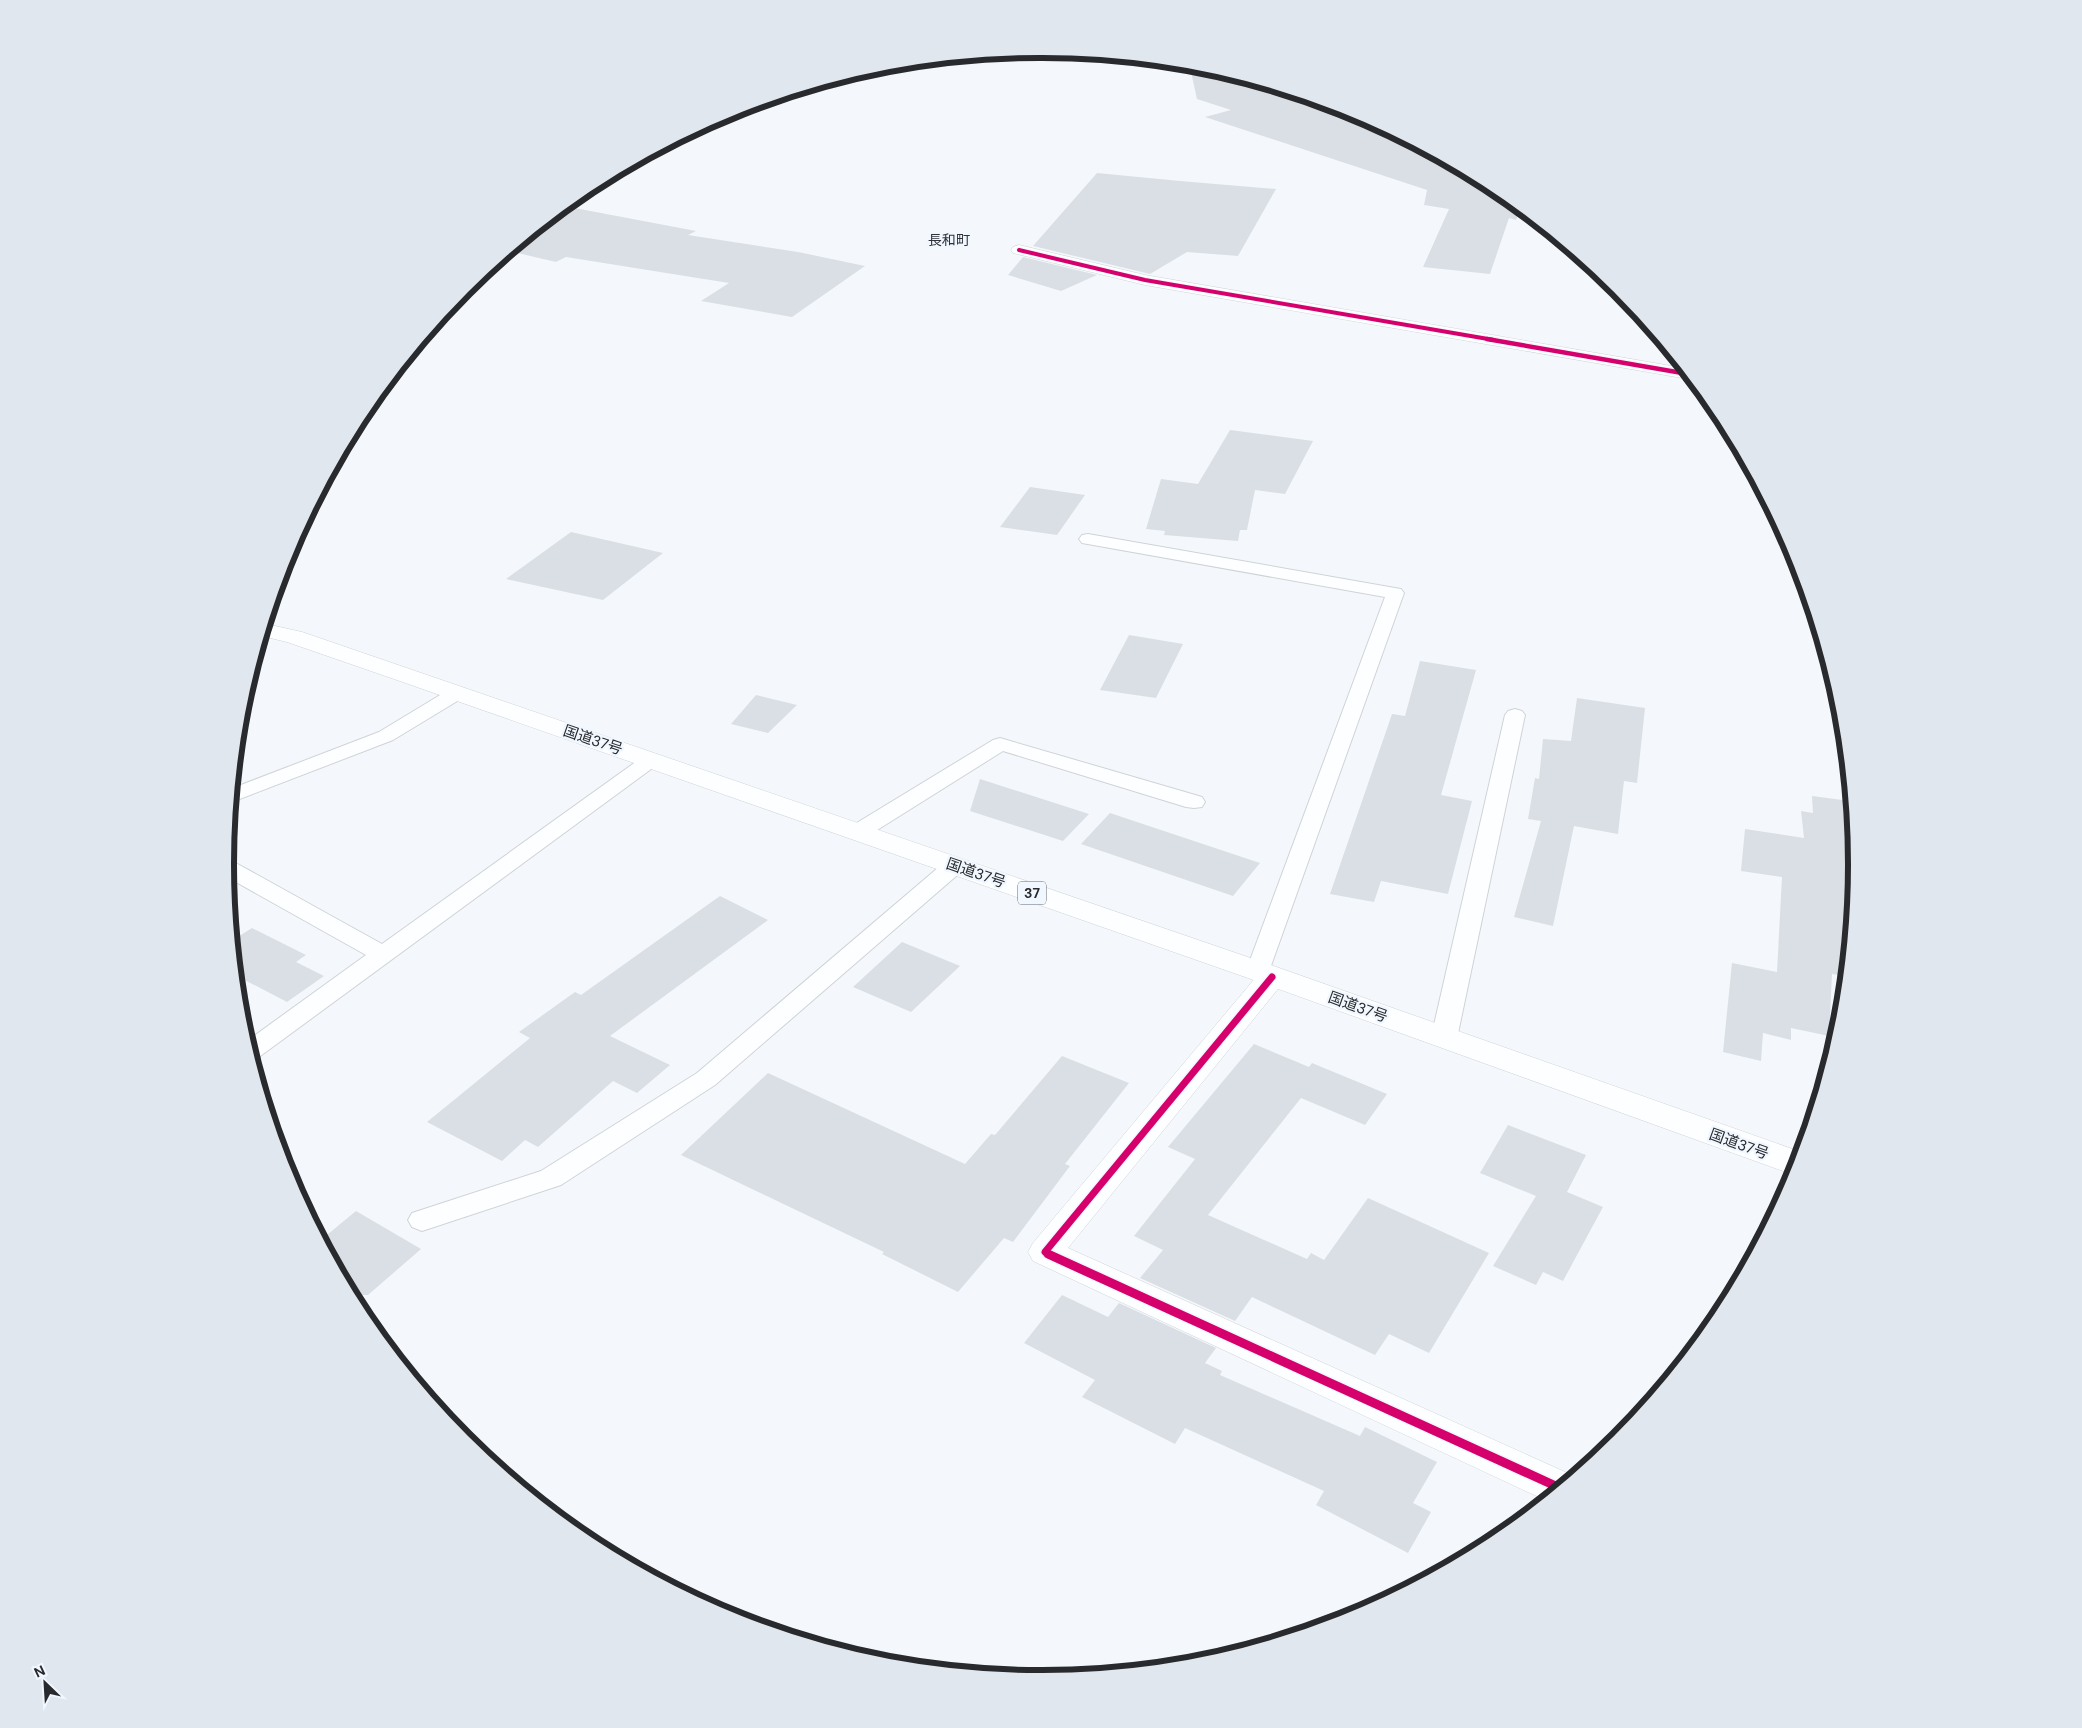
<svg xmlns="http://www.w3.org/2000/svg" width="2082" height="1728" font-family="'DM Sans','Noto Sans JP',sans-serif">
  <rect width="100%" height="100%" fill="#f4f8fc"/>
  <!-- building -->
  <path fill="#dadfe6" d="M1189 63 1200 64 1353 111 1494 186 1521 208 1516 220 1509 218 1490 274 1423 267 1449 209 1424 205 1427 190 1205 117 1231 110 1197 99Z
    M1097 173 1180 181 1276 189 1238 256 1187 252 1150 274 1033 246Z
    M564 206 696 231 688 235 798 252 865 266 792 317 701 301 729 283 566 257 556 262 509 251Z
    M1023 257 1097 275 1061 291 1008 275Z
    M1230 430 1313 441 1285 494 1255 490 1247 530H1240L1238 541 1164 535 1165 531 1146 529 1161 479 1198 484Z
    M1030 487 1085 495 1057 535 1000 527Z
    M571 532 663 553 603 600 506 579Z
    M1129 635 1183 644 1156 698 1100 690Z
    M1420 661 1476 670 1441 795 1472 801 1448 894 1381 881 1374 902 1330 894 1392 714 1405 716Z
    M756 695 797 705 768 733 731 724Z
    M1577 698 1645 708 1637 783 1624 781 1618 834 1574 826 1553 926 1514 917 1541 821 1528 819 1535 778 1539 779 1543 739 1571 741Z
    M980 779 1089 814 1063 841 970 811Z
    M1812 796 1850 801 1856 864 1845 976 1832 974 1829 1036 1791 1028V1040L1763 1033 1761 1061 1723 1052 1732 963 1777 972 1782 877 1741 871 1745 829 1804 838 1801 811 1813 813Z
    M1110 813 1260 863 1233 896 1081 844Z
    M720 896 768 920 610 1036 670 1065 637 1093 613 1081 538 1147 525 1140 502 1161 427 1122 530 1038 519 1032 575 992 581 995Z
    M252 928 306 955 296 962 324 976 287 1002 237 976 233 940Z
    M902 942 960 966 911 1012 853 987Z
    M1254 1044 1309 1067 1312 1063 1387 1094 1365 1125 1301 1098 1208 1215 1307 1259 1311 1253 1324 1260 1368 1198 1489 1253 1429 1353 1389 1334 1375 1355 1252 1297 1235 1321 1140 1278 1163 1250 1134 1236 1195 1159 1168 1147Z
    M1062 1056 1129 1083 1065 1164 1070 1166 1013 1242 1004 1238 958 1292 882 1254 884 1252 681 1155 768 1073 965 1164 991 1134 995 1135Z
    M1508 1125 1586 1155 1567 1192 1603 1207 1563 1281 1543 1272 1536 1285 1493 1266 1536 1196 1480 1173Z
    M356 1211 421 1249 368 1295H351L322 1239Z
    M1062 1295 1108 1317 1119 1303 1216 1348 1205 1363 1222 1371 1220 1375 1360 1436 1365 1427 1437 1462 1413 1503 1431 1512 1408 1553 1316 1505 1324 1491 1185 1428 1175 1444 1082 1397 1095 1380 1024 1343Z"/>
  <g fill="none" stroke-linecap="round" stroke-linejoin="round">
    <!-- service casing -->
    <g stroke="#d0d3d6" stroke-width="2">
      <path id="service" d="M1088 534 1395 588 1401 589 1404 593 1267 977 1258 979 1249 977 1246 971 1385 597 1082 543 1079 539 1082 535Z
        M457 687 464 689 467 693 464 697 393 740 232 802 233 788 379 732 450 689Z
        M1515 709 1522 711 1525 715 1457 1038 1453 1044 1444 1046 1435 1044 1431 1038 1505 715 1508 711Z
        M1000 738 1202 797 1205 802 1202 807 1194 808 1186 807 1003 751 866 837 858 839 850 837 847 832 850 827 993 740Z
        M651 754 658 756 661 760 658 764 259 1057 252 1059 247 1041 366 955 227 877 226 860 234 862 382 944 644 756Z
        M954 859 962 861 965 866 962 871 715 1085 561 1185 422 1231 412 1227 408 1220 412 1213 541 1171 697 1073 946 861Z"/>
    </g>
    <!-- minor casing -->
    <g stroke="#d0d3d6" stroke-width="1">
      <path id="minor" d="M1019 245 1145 275 1683 368 1692 378 1688 379 1145 285 1013 253 1011 250 1013 247Z
        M1272 967 1282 970 1287 977 1282 984 1068 1248 1574 1476 1545 1500 1033 1261 1028 1252 1033 1243 1262 970Z"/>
    </g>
    <!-- trunk casing -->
    <g stroke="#d0d3d6" stroke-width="1">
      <path id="trunk" d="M266 624 302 632 1268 964 1801 1152 1794 1175 1248 978 394 679 287 642 262 636Z"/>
    </g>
    <!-- service -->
    <use href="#service" fill="#fdfeff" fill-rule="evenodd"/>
    <!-- minor -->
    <use href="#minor" fill="#fdfeff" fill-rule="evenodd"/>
    <!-- trunk -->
    <use href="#trunk" fill="#fdfeff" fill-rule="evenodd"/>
    <!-- cycleway-far3 casing -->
    <g stroke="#f1f7ff" stroke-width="5.5">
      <path id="cycleway-far3" d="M1019 250 1145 280 1494 340"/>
    </g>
    <!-- cycleway-far2 casing -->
    <g stroke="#f1f7ff" stroke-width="7">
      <path id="cycleway-far2" d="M1487 339 1688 374"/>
    </g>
    <!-- cycleway-far1 casing -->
    <g stroke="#f1f7ff" stroke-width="10">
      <path id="cycleway-far1" d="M1051 1255 1045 1252 1272 977"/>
    </g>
    <!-- cycleway casing -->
    <g stroke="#f1f7ff" stroke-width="12">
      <path id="cycleway" d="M1048 1254 1560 1488"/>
    </g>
    <!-- cycleway-far3 -->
    <use href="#cycleway-far3" stroke="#d6006c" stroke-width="4"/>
    <!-- cycleway-far2 -->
    <use href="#cycleway-far2" stroke="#d6006c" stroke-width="4.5"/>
    <!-- cycleway-far1 -->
    <use href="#cycleway-far1" stroke="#d6006c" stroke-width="7"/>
    <!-- cycleway -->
    <use href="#cycleway" stroke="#d6006c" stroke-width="9"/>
  </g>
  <g text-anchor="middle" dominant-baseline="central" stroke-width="4.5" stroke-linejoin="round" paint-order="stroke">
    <!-- far-neighbourhood labels -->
    <g font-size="14" fill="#2f3339" stroke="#f1f7ff">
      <text x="949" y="240">長和町</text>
    </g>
    <!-- shield labels -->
    <rect fill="#f1f7ff" stroke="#64686c" stroke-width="1" x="1018" y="881.5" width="28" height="23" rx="4"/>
    <g font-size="14" font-weight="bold" fill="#282a2d">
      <text x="1032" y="893">37</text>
    </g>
    <!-- street labels -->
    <g font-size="15" fill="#282a2d" stroke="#f1f7ff">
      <text transform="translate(593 740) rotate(19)">国道37号</text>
      <text transform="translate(976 873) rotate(19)">国道37号</text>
      <text transform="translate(1358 1007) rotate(20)">国道37号</text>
      <text transform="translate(1739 1144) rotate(20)">国道37号</text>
    </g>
  </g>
  <!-- crop -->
  <path d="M0 0H2082V1728H0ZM1040 58H1042A806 806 0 0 1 1848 864V864A806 806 0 0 1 1042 1670H1040A806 806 0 0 1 234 864V864A806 806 0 0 1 1040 58Z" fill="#e1e7ee" fill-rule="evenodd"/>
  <path fill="none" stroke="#282a2d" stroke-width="6" d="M1040 58H1042A806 806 0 0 1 1848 864V864A806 806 0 0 1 1042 1670H1040A806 806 0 0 1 234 864V864A806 806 0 0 1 1040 58Z"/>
  <!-- north arrow -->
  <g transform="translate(45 1683) rotate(335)" stroke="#f1f7ff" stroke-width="4" paint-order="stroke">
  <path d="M0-4L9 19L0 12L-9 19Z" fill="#282a2d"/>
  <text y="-8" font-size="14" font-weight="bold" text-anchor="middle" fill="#282a2d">N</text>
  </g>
</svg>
